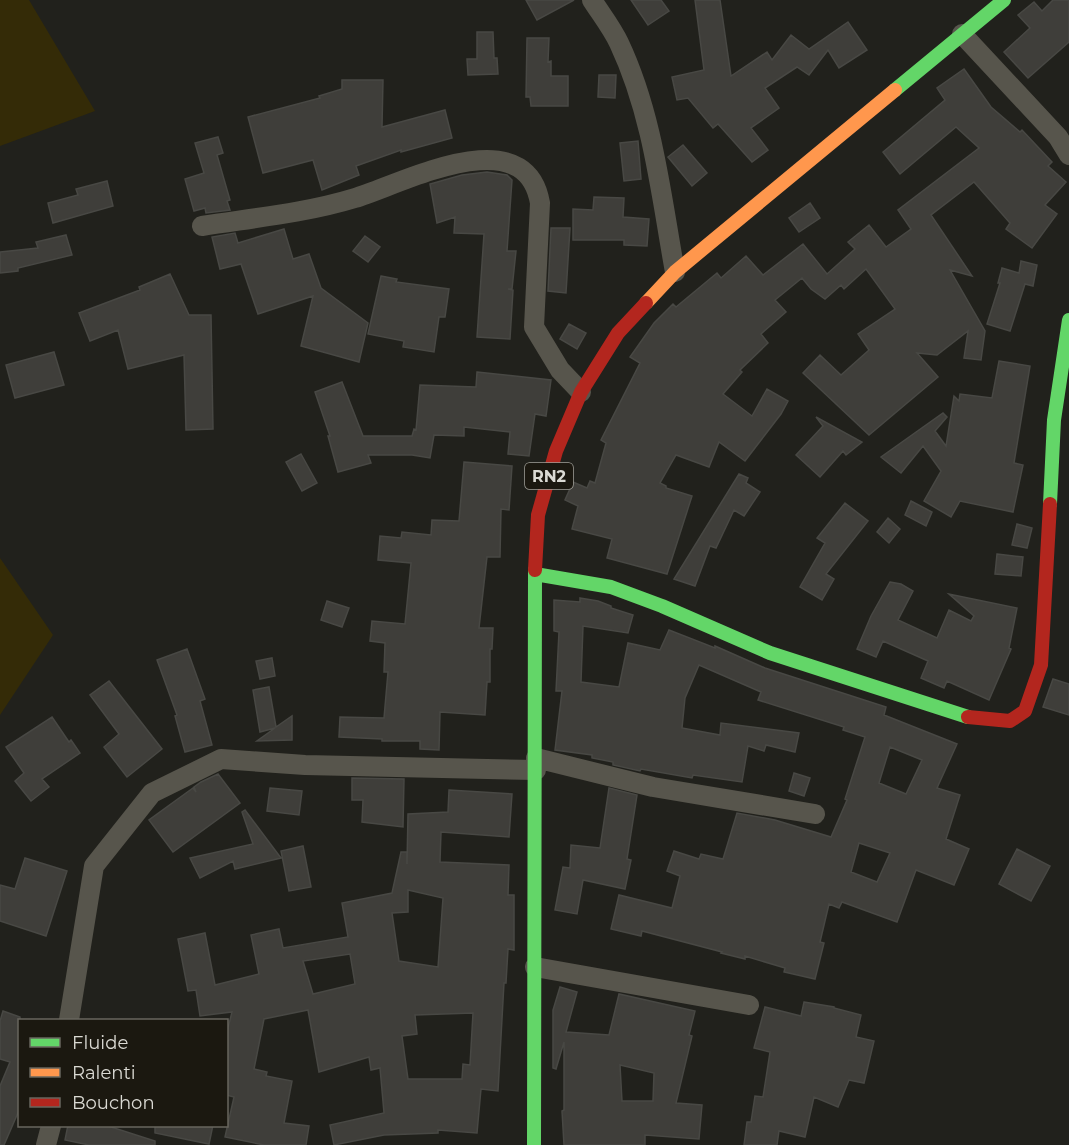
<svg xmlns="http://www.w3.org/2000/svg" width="1069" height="1145" font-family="Montserrat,sans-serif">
  <rect width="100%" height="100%" fill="#21211c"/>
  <!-- green -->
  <path fill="#342b07" d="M0 0H29L95 111 0 146Z
    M0 558 53 635 0 715Z"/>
  <!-- building -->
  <path fill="#3f3e3a" stroke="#484844" stroke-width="1.5" fill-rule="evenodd" d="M526 0H574L537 20Z
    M631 0H661L669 11 648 25Z
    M695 0H720L731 76 767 52 772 60 791 35 809 49 848 22 867 50 839 68 828 50 809 75 797 67 765 88 779 108 751 128 768 150 752 162 718 124 713 128 688 98 677 100 672 77 704 70Z
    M1053 0H1069V42L1028 78 1004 52 1030 28 1018 15 1034 2 1042 11Z
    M477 32H493L494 58H497L498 74 468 75 467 59H477Z
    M527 38H549L548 62 551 61V76H568V106H531L530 97H526Z
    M964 69 991 107 1020 132 1022 130 1052 162 1048 166 1066 182 1045 205 1057 214 1032 248 1006 229 1010 223 974 182 931 215 972 276 950 270 985 331 981 360 964 358 968 331 937 355 917 353 938 377 869 435 803 373 820 355 841 375 869 350 858 334 895 309 866 269 844 289 841 285 825 299 811 289 802 278 775 300 786 312 761 334 768 343 740 370 742 372 723 394 752 416 767 389 788 401 781 414 745 461 719 442 709 467 676 455 660 483 666 486V488L692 496 667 574 607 558 612 539 572 529 578 506 565 500 573 482 587 488 590 481 595 483 606 443 601 440 640 363 630 357 654 323 673 304 676 307 717 273 721 278 746 256 763 275 803 244 827 274 855 249 848 242 869 225 886 247 911 229 898 210 979 148 956 127 900 174 883 152 945 100 937 88Z
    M599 75H616L615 98 598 97Z
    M342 80H383L382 127 445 110 452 138 401 152V150L356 166 359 175 322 190 313 160 263 173 248 117 320 98 319 96 342 89Z
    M218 137 223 153 217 155 230 200 227 201 230 210 206 213 205 208 194 211 185 179 204 173 195 143Z
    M638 141 641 179 624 181 620 143Z
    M683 145 707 173 692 186 668 157Z
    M487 172 507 175 512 180 507 251H516L512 289H508L513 290 510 339 477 337 484 234 454 233 455 217 437 223 430 184 462 175Z
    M107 181 113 206 53 223 48 203 78 195 76 189Z
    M594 197 624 198 623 217 649 219 647 246 624 245V240H573V209L593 210Z
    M810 203 820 218 799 232 789 218Z
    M551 228H570L566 293 548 291Z
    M284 229 293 259 309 254 321 288 368 323 359 362 301 346 313 296 258 314 241 264 220 269 212 237 235 233 238 243Z
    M66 235 72 255 18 268V271L0 273V252L38 248 36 242Z
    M365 236 380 247 368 262 353 251Z
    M1021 261 1037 265 1033 286 1025 284 1010 331 987 324 1000 283H998L1002 268 1019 273Z
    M170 274 189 315H211L213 429 186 430 184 355 128 369 118 330 90 341 79 313 140 290 139 287Z
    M381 276 397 279 396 282 449 289 445 317H439L434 352 403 347 404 341 368 334Z
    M569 324 586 333 577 349 560 339Z
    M54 352 64 385 15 398 6 365Z
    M999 361 1030 366 1014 463 1023 465 1013 512 960 501 951 517 924 501 941 471 923 446 901 473 881 457 943 413 947 417 935 431 946 446 954 396 959 401 960 394 992 398Z
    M477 372 551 380 546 416 535 414 529 456 508 454 510 432 464 427V436L434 435 430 458 412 455H368L371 463 338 472 328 436H330L315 392 342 382 363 436H412L414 429 416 430 420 385 476 387Z
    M816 417 862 442 846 455 843 451 820 477 796 455 823 426Z
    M301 454 317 483 302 491 286 462Z
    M464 462 512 466 509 510 501 509 500 557H487L479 628H493L492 649H490V682H487L485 715 440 712 439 750 420 749V741H382V739L339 737 340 717 384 718 388 672H384L385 643 370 641 372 621 405 624 411 563 378 560 380 536 401 538 402 532 431 535 432 520 459 521Z
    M739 474 748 478 746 483 760 492 744 516 734 510 716 548 710 546 695 586 674 579Z
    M911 501 932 512 926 526 905 515Z
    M845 503 868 521 826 574 834 579 822 600 800 587 825 543 817 538Z
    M888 518 900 529 889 543 877 532Z
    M1017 524 1032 528 1027 548 1012 545Z
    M997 554 1023 557 1021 576 995 574Z
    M890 582 901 584 913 591 898 620 937 638 949 610 971 621 974 616 949 594 1017 608 1009 648 1011 649 989 700 947 681 944 688 921 678 928 661 883 641 876 657 857 649 871 616Z
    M580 598 598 601 611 606V608L633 615 628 633 583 626 581 682 619 687 628 643 660 650 669 630 715 648V646L765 668 886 707 884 715 957 744 937 788 960 795 946 839 969 849 954 885 916 870 897 922 842 902 839 908 829 904 820 942 824 943 815 979 784 972 785 968 745 956V959L721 953 722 952 642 931 641 936 611 929 619 895 672 908 680 876 667 871 674 851 699 859 701 854 723 859 737 813 775 820 831 837 847 800 845 799 865 737 843 730 844 727 758 700 761 692 699 665 685 698 682 728 720 735 721 723 799 733 795 752 766 745 764 751 748 746 742 782 693 775 692 778 641 769 640 771 613 765V762L592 758V755L555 750 562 691H556L559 632 554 631V600L580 602ZM890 747 922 760 906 794 879 783ZM859 843 890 853 877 882 851 872Z
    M327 601 349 608 342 627 321 620Z
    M187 649 205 699 200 701 212 745 185 752 175 716 177 715 157 660Z
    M272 658 275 676 260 679 256 661Z
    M1053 679 1069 684V715L1043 707Z
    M109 681 162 749 127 777 104 747 119 734 90 695Z
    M269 687 276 727 292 716V740L257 741 275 728 260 732 253 690Z
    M52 717 69 742 71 740 80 753 42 779 49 787 31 801 15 781 24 773 6 747Z
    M794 773 810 778 804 796 789 791Z
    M218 774 240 803 173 852 149 820 193 788 196 792 194 787 201 782Z
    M352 778 404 779 403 827 362 822 363 800H352Z
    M270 788 302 791 299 815 267 811Z
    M609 788 637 795 627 859 631 860 625 889 583 880 577 914 555 910 563 867 570 868 571 845 600 848Z
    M449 790 512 794 509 837 441 832 440 862 509 865 508 895H514V950L508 949 506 983H504L498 1091 481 1089 477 1133 438 1130V1133L384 1135 334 1145 330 1125 384 1113 380 1068 371 1070 369 1057 319 1072 308 1010 264 1019 254 1069 267 1072 266 1076 292 1081 284 1123 309 1126 306 1145H264L225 1137 234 1097 226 1095V1036L232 1012 200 1016 196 990 188 991 178 939 205 933 215 985 259 974 251 935 279 929 283 948 348 937 342 903 392 893 401 852H407V864L408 814 448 812ZM408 890 443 898 438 967 399 961 392 913 408 912ZM350 954 355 984 313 994 303 961ZM473 1013 470 1065 463 1064 462 1079H408L402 1036 417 1034 415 1015Z
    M245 810 281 858 235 869 233 861 200 878 190 858 253 844 242 812Z
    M303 846 311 887 289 891 281 851Z
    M1017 849 1050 866 1031 901 999 884Z
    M25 858 67 871 46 936 0 921V885L15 889Z
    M560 987 577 992 566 1032 609 1035 619 994 695 1011 689 1035 692 1036 676 1103 702 1105 699 1139 645 1135V1145H564L562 1111 564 1110V1042L556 1069 553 1068V1010ZM620 1065 654 1073 653 1101H622Z
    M804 1002 834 1007V1008L861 1015 856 1037 874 1041 864 1083 849 1080 838 1107 814 1097 805 1137 779 1131 777 1145H744L747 1122H751L755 1096 763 1097 770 1052 754 1048 765 1007 801 1016Z
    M3 1011 20 1017V1108L4 1145H0V1086L10 1062 0 1059V1021Z
    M68 1125H105L155 1141V1145H89L65 1140Z
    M155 1125H213L209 1144 155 1133Z"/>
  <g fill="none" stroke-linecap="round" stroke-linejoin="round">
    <!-- street -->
    <path stroke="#57554c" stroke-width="20" d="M592 0C601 14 612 28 619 43 653 115 661 195 675 272
      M962 34 1058 137 1069 155
      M202 226C253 218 306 213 355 198 402 184 525 117 540 203L534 327 560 370 581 392
      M536 758 653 787 815 814
      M535 967 749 1005
      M69 1020 94 866 152 793 221 759 305 765 536 770
      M46 1145 51 1126"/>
    <!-- fast -->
    <path stroke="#63d668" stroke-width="14" d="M895 90 1004 0
      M1050 504 1054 420 1069 320
      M535 574 611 587 662 606 770 653 968 717
      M534 1145 535 570"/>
    <!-- slow -->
    <path stroke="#ff974d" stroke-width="14" d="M646 303 675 272 895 90"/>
    <!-- jam -->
    <path stroke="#b3261e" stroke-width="14" d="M535 570 538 515 556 451 581 392 618 333 646 303
      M968 717 1010 721 1025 711 1041 665 1050 504"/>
  </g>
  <g text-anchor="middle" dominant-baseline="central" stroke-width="4.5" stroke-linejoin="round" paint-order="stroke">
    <!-- shield labels -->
    <rect fill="#1b1810" stroke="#a1a099" stroke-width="1.5" x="525" y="463" width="48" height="26" rx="4.5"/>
    <g font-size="16" font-weight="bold" fill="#dbdad4">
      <text x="549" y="476">RN2</text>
    </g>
  </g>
  <!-- legend -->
  <rect x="18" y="1019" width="210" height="108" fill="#1b1810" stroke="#68665e" stroke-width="1.5"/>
  <rect x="30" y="1038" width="30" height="9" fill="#63d668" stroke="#68665e" stroke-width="1.5"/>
  <text x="72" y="1049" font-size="18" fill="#dbdad4">Fluide</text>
  <rect x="30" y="1068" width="30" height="9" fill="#ff974d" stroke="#68665e" stroke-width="1.5"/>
  <text x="72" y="1079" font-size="18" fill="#dbdad4">Ralenti</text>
  <rect x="30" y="1098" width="30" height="9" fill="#b3261e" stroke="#68665e" stroke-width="1.5"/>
  <text x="72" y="1109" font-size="18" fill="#dbdad4">Bouchon</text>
</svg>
